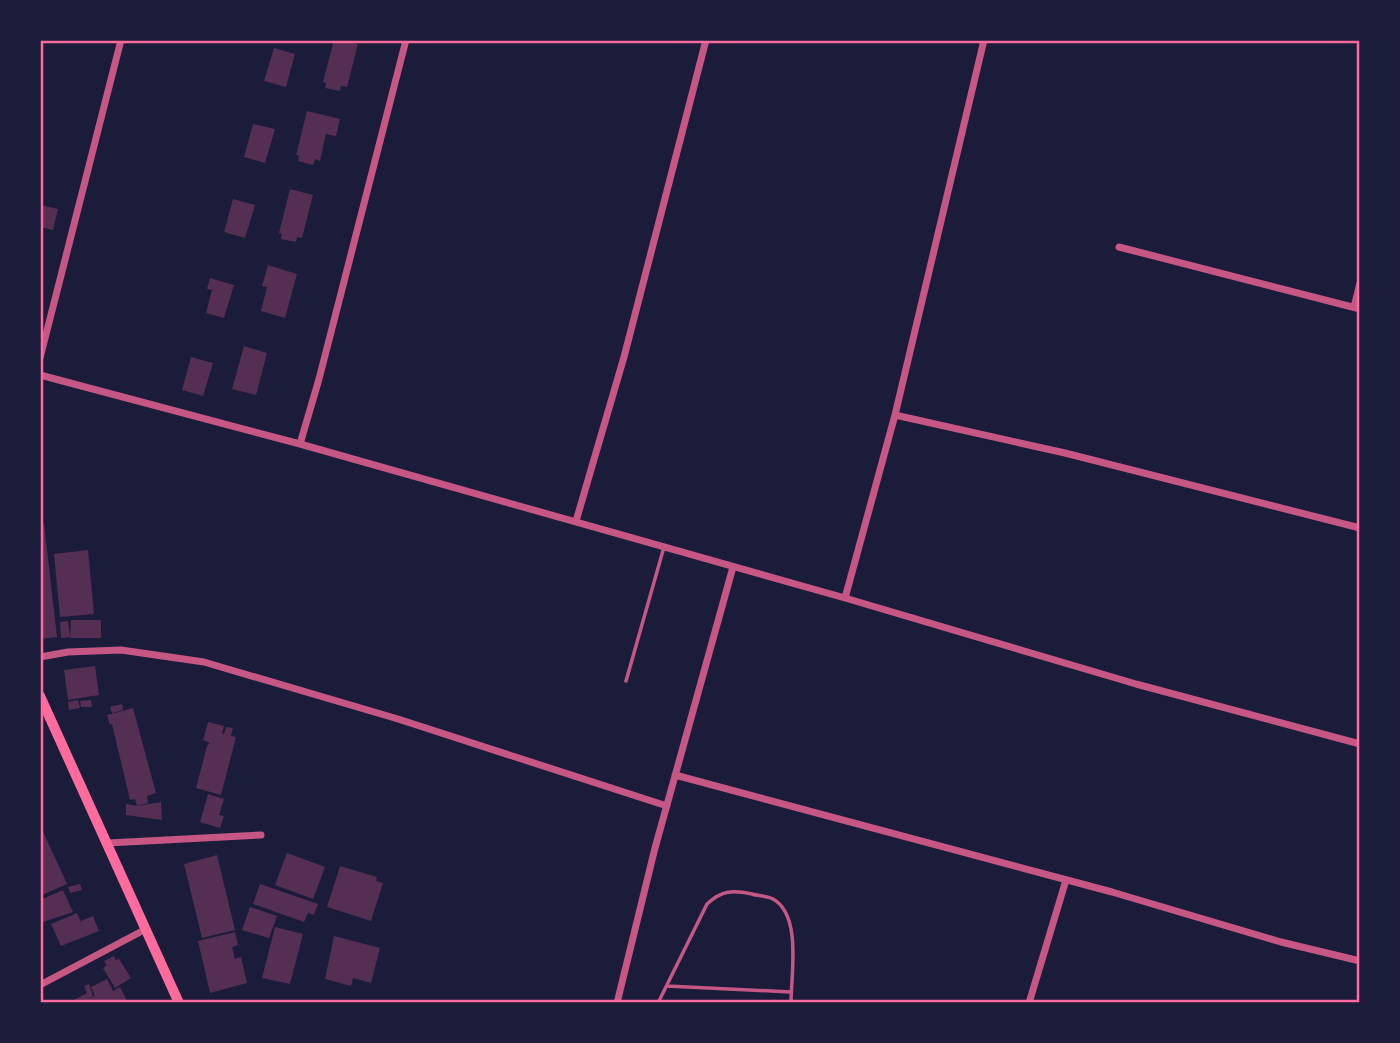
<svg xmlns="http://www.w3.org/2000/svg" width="1400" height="1043" font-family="Roboto,sans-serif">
  <rect width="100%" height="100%" fill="#1b1b3a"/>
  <!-- building -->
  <path fill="#542f53" d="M334 40 358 44 347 87 341 86 340 91 325 88 326 83 323 82Z
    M274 48 295 54 286 87 264 81Z
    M307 111 340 119 336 136 326 134 320 161 315 159 313 165 298 161 299 156 296 155Z
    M253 124 275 129 265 163 244 157Z
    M290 189 313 195 302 238 297 237 296 242 281 239 282 234 279 233Z
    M233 199 255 205 245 238 224 232Z
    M40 205 58 209 53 230 40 227Z
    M268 265 297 274 285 318 261 311 267 287 262 286Z
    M210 278 234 285 224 318 206 313 212 290 207 289Z
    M244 346 267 353 256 395 232 389Z
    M191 357 213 363 203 396 182 390Z
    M40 524H44L57 637 40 639Z
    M88 550 94 614 60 617 54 554Z
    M71 620H101V638H70Z
    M68 621 70 637 61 638 60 622Z
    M95 666 99 695 68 700 64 670Z
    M78 700 80 708 69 710 68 702Z
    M91 700 92 707H81L80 701Z
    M122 704 123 710 112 713 110 707Z
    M133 708 156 793 147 796 148 803 137 806 135 799 130 800 112 724 110 725 107 715Z
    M208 722 224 726 222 733 224 734 226 727 233 728 231 736 236 737 221 795 196 788 207 746 210 743 203 740Z
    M208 794 224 799 219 815 224 816 220 828 200 822Z
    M161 802 162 820 126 815V804L138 806Z
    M40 825 67 884 40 896Z
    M287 853 325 867 313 899 275 885Z
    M217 855 235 930 202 938 184 864Z
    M340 866 377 877 376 881 383 883 371 921 327 907Z
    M80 884 82 890 70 893 68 887Z
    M260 884 318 904 314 915 308 913 304 922 253 904Z
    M63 890 73 912 40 923V900Z
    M250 907 277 916 269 938 242 930Z
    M77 913 84 929 81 921 93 916 99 931 61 946 51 924Z
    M275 927 303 934 290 984 262 978Z
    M235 932 238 945 232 947 235 959 241 957 247 983 210 993 198 941Z
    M334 936 380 948 371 983 353 978 351 986 325 979Z
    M114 956 116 960 119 959 131 978 115 988 103 968 107 965 104 961Z
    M107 979 113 991 120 987 128 1003H73L72 1001 87 993 84 986 89 984 93 996 87 999 95 996 91 987Z"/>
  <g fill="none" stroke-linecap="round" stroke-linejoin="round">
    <!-- service -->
    <path stroke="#c65784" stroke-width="3.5" d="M626 681 664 547
      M667 986 791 992
      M658 1003 707 904C722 890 733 890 752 894 758 896 768 896 773 899 802 915 791 975 791 1003"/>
    <!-- minor -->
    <path stroke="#c65784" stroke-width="7" d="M1119 247 1360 309
      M1354 307 1360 283
      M40 358 121 40
      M40 375 300 444 845 598 1136 684 1360 744
      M895 415 1065 453 1360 528
      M300 444 319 379 406 40
      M576 521 624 357 706 40
      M845 598 895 415 984 40
      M40 657 68 652 121 650 204 662 398 719 667 806
      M675 775 1112 892 1281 942 1360 961
      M108 843 261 835
      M40 985 146 929
      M617 1003 655 848 733 567
      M1029 1003 1066 880"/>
    <!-- secondary -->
    <path stroke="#ff6b9d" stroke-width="10" d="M40 696 179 1003"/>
  </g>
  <!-- border -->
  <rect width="1400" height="1043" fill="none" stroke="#1b1b3a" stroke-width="84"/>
  <rect x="42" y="42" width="1316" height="959" fill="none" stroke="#ff6b9d" stroke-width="2.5"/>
</svg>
